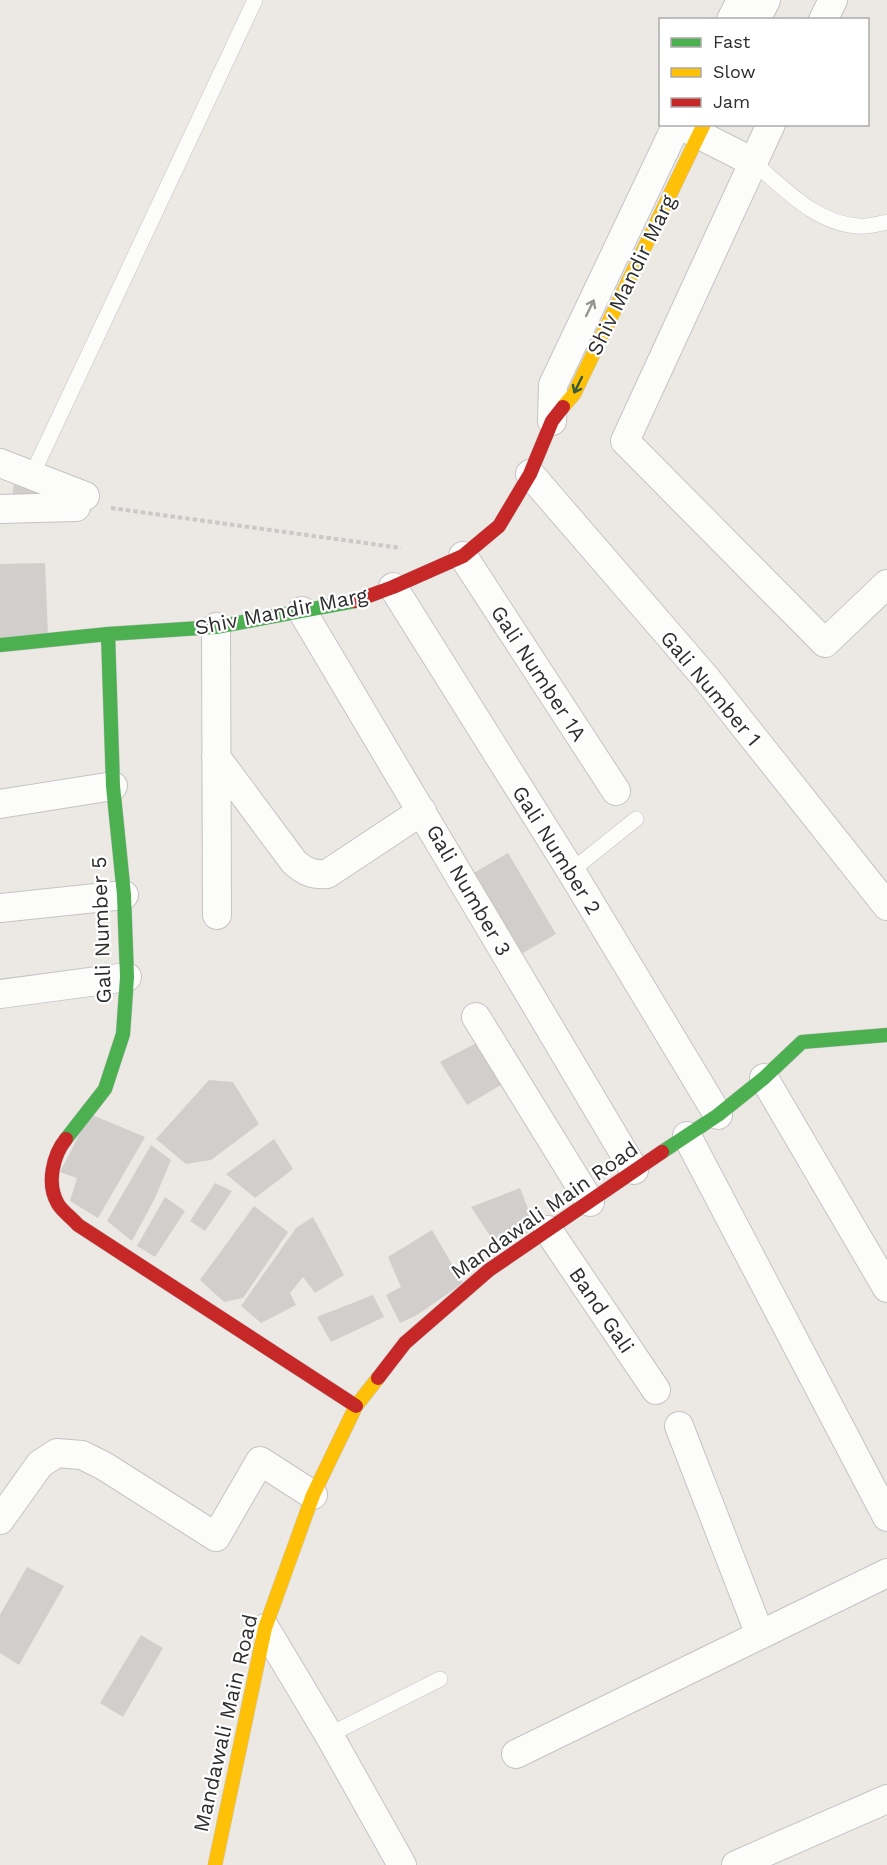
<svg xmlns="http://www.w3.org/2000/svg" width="887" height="1865" font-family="'Work Sans',sans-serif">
  <rect width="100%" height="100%" fill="#ece8e4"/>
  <!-- building -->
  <path fill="#d1cecb" d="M15 478 42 491 40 502 11 503Z
    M45 563 48 636 0 639V564Z
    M508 853 556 934 514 958 467 877Z
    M480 1041 506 1082 467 1105 440 1062Z
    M209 1080 233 1082 259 1124 211 1160 186 1164 156 1139Z
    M90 1114 145 1137 98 1218 70 1201 77 1178 60 1172Z
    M274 1139 293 1169 255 1198 226 1174Z
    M151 1145 171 1160 155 1198 132 1241 107 1221Z
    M215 1183 232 1191 205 1231 190 1221Z
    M520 1188 535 1227 500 1251 471 1207Z
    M165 1197 185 1211 155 1257 137 1246Z
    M254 1206 288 1232 243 1298 224 1302 200 1280Z
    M313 1217 344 1275 315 1293 303 1277 290 1293 296 1305 261 1323 241 1306 296 1228Z
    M432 1230 463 1283 417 1315 400 1323 386 1295 401 1287 388 1257Z
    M373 1295 384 1317 331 1342 317 1317Z
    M27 1567 64 1586 19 1665 0 1653V1615Z
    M141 1635 163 1648 123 1717 100 1703Z"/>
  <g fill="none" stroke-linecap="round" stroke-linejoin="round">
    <!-- lane casing -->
    <g stroke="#c5c4c5" stroke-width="16">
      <path id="lane" d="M753 162C784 188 816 224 859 226 868 227 878 224 887 222
        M38 462 255 0
        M571 871 636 819
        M329 1735 440 1679"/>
    </g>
    <!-- street casing -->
    <g stroke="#c5c4c5" stroke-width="30">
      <path id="street" d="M731 20 741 0
        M756 20 766 0
        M823 20 833 0
        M771 124 625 441 825 643 887 584
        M680 125 753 162
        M552 421 553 385 677 124
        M0 463 85 496
        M530 474 706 678 887 906
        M0 509 76 507
        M463 556 616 791
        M393 587 571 871 718 1115
        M302 611 634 1170
        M216 627 217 915
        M216 757 294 862C305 872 313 875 327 874L422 811
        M0 804 113 786
        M0 908 124 895
        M0 994 127 977
        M476 1017 590 1202
        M764 1078 887 1288
        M687 1136 887 1517
        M548 1230 656 1390
        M679 1426 760 1635
        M0 1520 40 1464 57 1453 82 1455 104 1466 216 1537 260 1461 313 1495
        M265 1628 329 1735 402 1865
        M516 1754 887 1573
        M736 1865 887 1799"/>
    </g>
    <!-- fast casing -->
    <g stroke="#c5c4c5" stroke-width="15">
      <path id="fast" d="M0 645 108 634 216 627 355 601
        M66 1139 105 1089 123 1034 127 977 124 895 113 786 108 634
        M662 1152 718 1115 764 1078 802 1042 887 1035"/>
    </g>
    <!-- slow casing -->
    <g stroke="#c5c4c5" stroke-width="15">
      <path id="slow" d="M563 407 574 394 704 124
        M215 1865 265 1628 313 1495 356 1406 378 1378"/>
    </g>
    <!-- jam casing -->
    <g stroke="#c5c4c5" stroke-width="15">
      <path id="jam" d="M355 601 393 587 463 556 499 526 530 474 552 421 563 407
        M66 1139C53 1155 46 1184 58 1204 62 1211 72 1218 78 1225L356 1406
        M378 1378 405 1343 489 1270 662 1152"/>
    </g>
    <!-- path -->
    <path stroke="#c9c9c8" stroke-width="4" stroke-dasharray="4.5 3" stroke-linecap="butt" d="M111 508 401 548"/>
    <!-- lane -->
    <use href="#lane" stroke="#fcfcfb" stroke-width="15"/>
    <!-- street -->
    <use href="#street" stroke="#fcfcfb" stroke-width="28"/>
    <!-- fast -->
    <use href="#fast" stroke="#4caf50" stroke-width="14"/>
    <!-- slow -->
    <use href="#slow" stroke="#ffc107" stroke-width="14"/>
    <!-- jam -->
    <use href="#jam" stroke="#c62828" stroke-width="14"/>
  </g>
  <!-- one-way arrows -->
  <defs><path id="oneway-shaft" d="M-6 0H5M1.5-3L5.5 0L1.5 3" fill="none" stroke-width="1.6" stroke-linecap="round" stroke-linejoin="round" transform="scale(1.5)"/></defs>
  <use stroke="#959594" href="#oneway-shaft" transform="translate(590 308) rotate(-64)"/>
  <use stroke="#385b3a" href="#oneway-shaft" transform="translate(578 385) rotate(116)"/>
  <g text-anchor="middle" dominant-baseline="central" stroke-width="4.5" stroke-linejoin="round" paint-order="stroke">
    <!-- street labels -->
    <g font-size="21" fill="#2e2e2e" stroke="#fff">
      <text transform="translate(631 275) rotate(-64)">Shiv Mandir Marg</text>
      <text transform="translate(281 611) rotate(-11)">Shiv Mandir Marg</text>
      <text transform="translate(539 673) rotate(57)">Gali Number 1A</text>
      <text transform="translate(711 688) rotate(50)">Gali Number 1</text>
      <text transform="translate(557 850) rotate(58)">Gali Number 2</text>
      <text transform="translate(469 890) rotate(60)">Gali Number 3</text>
      <text transform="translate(101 930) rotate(-92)">Gali Number 5</text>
      <text transform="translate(544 1210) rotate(-35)">Mandawali Main Road</text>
      <text transform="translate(602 1310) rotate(56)">Band Gali</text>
      <text transform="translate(225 1723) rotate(-77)">Mandawali Main Road</text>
    </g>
  </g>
  <!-- legend -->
  <rect x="659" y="18" width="210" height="108" fill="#ffffff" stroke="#ababab" stroke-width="1.5"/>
  <rect x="671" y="38" width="30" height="9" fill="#4caf50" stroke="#ababab" stroke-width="1.5"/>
  <text x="713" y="48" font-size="18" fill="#2e2e2e">Fast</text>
  <rect x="671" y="68" width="30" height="9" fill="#ffc107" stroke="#ababab" stroke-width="1.5"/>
  <text x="713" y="78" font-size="18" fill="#2e2e2e">Slow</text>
  <rect x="671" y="98" width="30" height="9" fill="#c62828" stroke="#ababab" stroke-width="1.5"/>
  <text x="713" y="108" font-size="18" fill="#2e2e2e">Jam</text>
</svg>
